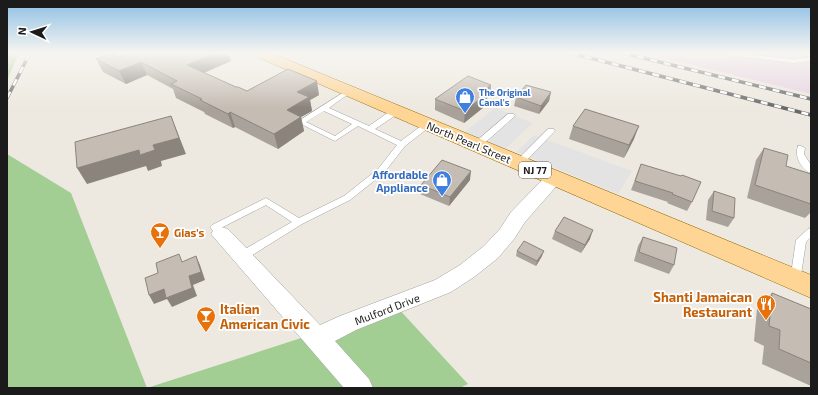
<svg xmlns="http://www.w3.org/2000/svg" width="818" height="395" font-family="'Exo 2',sans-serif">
  <rect width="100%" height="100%" fill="#ede9e0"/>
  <!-- industrial -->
  <path fill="#e6d2e2" d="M644 53H788L811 64V94Z"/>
  <!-- forest -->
  <path fill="#a2ce93" d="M7 53H19L7 80Z
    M7 154 71 193 147 388 397 307 468 384 460 388H7Z"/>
  <!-- parking -->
  <path fill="#e3e3e3" d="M495 108 533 123 505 149 465 132Z
    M534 135 632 171 618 194 517 152Z"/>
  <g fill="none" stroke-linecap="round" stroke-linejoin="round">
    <!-- lane casing -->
    <g stroke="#a2a2a2" stroke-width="1">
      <path id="lane" d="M722 53H736L793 59 811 57V61L793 63 725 55Z
        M349 89 351 90V92L329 108 369 126 393 109H399V113L375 129 401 141 425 123H431L432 125 405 146 384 173 350 200 302 224 246 259 242 260 238 259 237 256 238 253 292 222 266 205 221 228 226 234 224 237H218L210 227 212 225 266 198 299 218 344 196 378 169 397 145 358 126 335 141 297 122ZM324 111 352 124 335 136 306 122Z
        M508 114H514L515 116 480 147H474L473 145 474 143Z
        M548 129H554L555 131 522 165H516L515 163 516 161Z
        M798 146H801L805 148 804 154 811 165V173C801 169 794 156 798 146Z
        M811 228V237L806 242 800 281 799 284 795 285 791 284 790 281 796 240 808 229Z"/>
    </g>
    <!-- street casing -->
    <g stroke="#a2a2a2" stroke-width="1">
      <path id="street" d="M554 172 560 174 563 178 560 182 525 222 514 239 498 258 474 277 451 292 356 330 335 341 369 379 373 388H344L211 234 214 229 221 227 228 229 320 325 340 316 435 280 460 265 484 246 500 229 511 212 548 174Z"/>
    </g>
    <!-- secondary casing -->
    <g stroke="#617202" stroke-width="1">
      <path id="secondary" d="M803 53H811V57L805 56Z"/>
    </g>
    <!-- primary casing -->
    <g stroke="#926800" stroke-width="1">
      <path id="primary" d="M253 53H271L811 275V298L255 56Z"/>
    </g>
    <!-- lane -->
    <use href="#lane" fill="#fff" fill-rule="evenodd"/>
    <!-- street -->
    <use href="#street" fill="#fff" fill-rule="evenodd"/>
    <!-- secondary -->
    <use href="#secondary" fill="#f3fbb0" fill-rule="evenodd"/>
    <!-- primary -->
    <use href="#primary" fill="#fed594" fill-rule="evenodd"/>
    <!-- rail casing -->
    <g stroke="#696969" stroke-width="3.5">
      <path id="rail" d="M571 53 811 115
        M623 53 811 99
        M7 98 30 53"/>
    </g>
    <!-- rail -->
    <use href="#rail" stroke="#fff" stroke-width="2.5" stroke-dasharray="7" stroke-linecap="butt"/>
  </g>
  <!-- wall -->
  <path fill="#a9a29a" d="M119 57 231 61 204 73 236 87 247 91 319 95 310 100 312 111 301 117 304 131 278 149 235 127 233 128 205 114 204 112 176 98 173 89 147 75 126 84 103 72 96 59Z
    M491 85 490 96 485 100 484 107 464 123 435 110V99Z
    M551 92 549 101 539 114 514 106 516 97Z
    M573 126 634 139 624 158 569 139Z
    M764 148 786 166 811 174V212L805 218 747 198 756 160Z
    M641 164 692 202 687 211 667 203 668 202 631 190Z
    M470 180 449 206 420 194 421 185Z
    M714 191 734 218 728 227 706 220 708 200Z
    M555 231 590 239 581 253 552 239Z
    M643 237 674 265 669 274 634 261 638 246Z
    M517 251 542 256 536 266 516 256Z
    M772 293 811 309V386L762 364 764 346 754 341 757 309Z"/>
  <!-- shaded-wall -->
  <path fill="#8a847d" d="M216 53H229L231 61 191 78 187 65Z
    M141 62 147 75 126 84 119 71Z
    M317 81 319 95 310 100 312 111 301 117 304 131 278 149 274 134 287 110 297 92Z
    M491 85 490 96 485 100 484 107 464 123 465 111 480 93Z
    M551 92 549 101 539 114 541 106Z
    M230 112 235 127 233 128 228 114Z
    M171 116 186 154 161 161 162 166 148 171 146 166 87 184 77 168 153 145Z
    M639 126 634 139 624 158 629 145Z
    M471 171 470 180 449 206 450 197Z
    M593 230 590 239 581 253 585 245Z
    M544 251 542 256 536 266 537 261Z
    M196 256 200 265 205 280 193 285 197 296 172 307 167 299 154 304 149 295 189 276Z"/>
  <!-- building -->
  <path fill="#c5bcb3" stroke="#8a847d" d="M112 53 119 57 130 53H216L187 65 236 87H238L247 91 288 69 317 81 297 92 309 97 287 110 301 117 274 134 230 112 228 114 200 100 202 99 171 84 177 81 141 62 119 71 96 59Z
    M468 76 491 85 480 93 485 95 465 111 435 99Z
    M526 85 551 92 541 106 516 97Z
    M585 109 639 126 629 145 573 126Z
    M171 116 179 138 153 145 155 150 140 155 139 150 77 168 75 142Z
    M764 148 788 155 786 166 811 174V204L755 185Z
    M442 160 471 171 450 197 421 185Z
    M641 164 681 176 682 175 701 182 692 202 672 194 673 193 635 181Z
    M714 191 735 198 734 218 712 211Z
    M564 217 593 230 585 245 555 231Z
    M643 237 677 248 674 265 639 252Z
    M524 241 544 251 537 261 517 251Z
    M179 254 182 262 196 256 201 272 189 276 192 288 166 298 164 289 149 295 145 278 158 273 156 263Z
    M772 293 811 309V363L779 349 780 330 769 326Z"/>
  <!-- sky -->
  <linearGradient id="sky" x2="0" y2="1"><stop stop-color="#8bbee4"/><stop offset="0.49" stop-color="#f7f5f1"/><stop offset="1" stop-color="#f7f5f1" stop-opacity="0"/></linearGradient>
  <rect width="818" height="108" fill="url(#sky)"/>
  <!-- icons -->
  <defs>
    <g id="shop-pin" transform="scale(1)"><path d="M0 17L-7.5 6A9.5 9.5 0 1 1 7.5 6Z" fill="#3f7fe0" stroke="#fff"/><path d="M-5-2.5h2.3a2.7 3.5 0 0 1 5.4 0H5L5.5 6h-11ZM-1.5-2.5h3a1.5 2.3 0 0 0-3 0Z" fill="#fff"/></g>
    <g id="bar-pin" transform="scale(1)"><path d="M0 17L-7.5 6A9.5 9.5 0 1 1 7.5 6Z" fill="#e8710a" stroke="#fff"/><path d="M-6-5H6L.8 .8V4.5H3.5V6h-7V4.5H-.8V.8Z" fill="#fff"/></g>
    <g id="restaurant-pin" transform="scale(1)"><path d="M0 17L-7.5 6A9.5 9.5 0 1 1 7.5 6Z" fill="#e8710a" stroke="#fff"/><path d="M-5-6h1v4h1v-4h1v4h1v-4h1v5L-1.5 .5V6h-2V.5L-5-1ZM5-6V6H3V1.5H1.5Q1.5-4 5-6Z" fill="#fff"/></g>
  </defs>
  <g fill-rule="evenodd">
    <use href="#shop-pin" x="465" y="97"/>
    <use href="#shop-pin" x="442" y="180"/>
    <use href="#bar-pin" x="160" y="232"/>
    <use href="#restaurant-pin" x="766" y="304"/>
    <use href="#bar-pin" x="206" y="316"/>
  </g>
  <g text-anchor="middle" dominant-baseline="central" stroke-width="3.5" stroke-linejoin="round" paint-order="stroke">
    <!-- far-shop labels -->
    <g font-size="9" font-weight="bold" fill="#366cbe" stroke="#fff" text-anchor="start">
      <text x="479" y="92">The Original<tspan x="479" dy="10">Canal's</tspan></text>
    </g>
    <!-- shield labels -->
    <rect fill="#fff" stroke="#5f5f5f" stroke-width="1" x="519" y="162" width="32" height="16" rx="3"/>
    <g font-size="10" font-weight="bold" fill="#1b1b1b">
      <text x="535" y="170">NJ 77</text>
    </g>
    <!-- street labels -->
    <g font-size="11" fill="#1b1b1b" stroke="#fff">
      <text transform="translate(469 142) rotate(23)">North Pearl Street</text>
      <text transform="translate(387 309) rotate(-21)">Mulford Drive</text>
    </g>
    <!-- shop labels -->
    <g font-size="11" font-weight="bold" fill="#366cbe" stroke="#fff" text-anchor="end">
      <text x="428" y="174">Affordable<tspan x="428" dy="13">Appliance</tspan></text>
    </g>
    <!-- food labels -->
    <g font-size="11" font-weight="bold" fill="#c56008" stroke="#fff" text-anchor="start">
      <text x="174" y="232">Gias's</text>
    </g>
    <!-- near-food labels -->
    <g font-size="13" font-weight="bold" fill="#c56008" stroke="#fff" text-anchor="end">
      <text x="752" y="297">Shanti Jamaican<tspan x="752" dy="15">Restaurant</tspan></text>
      <text x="220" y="309" text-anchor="start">Italian<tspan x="220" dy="15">American Civic</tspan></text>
    </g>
  </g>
  <!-- border -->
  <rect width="818" height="395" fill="none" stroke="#1b1b1b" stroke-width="16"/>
  <!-- north arrow -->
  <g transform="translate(32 32) rotate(274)" stroke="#ffffff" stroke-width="3" paint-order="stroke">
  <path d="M0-3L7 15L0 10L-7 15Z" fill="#1b1b1b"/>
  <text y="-6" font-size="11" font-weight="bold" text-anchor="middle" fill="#1b1b1b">N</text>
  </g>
</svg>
